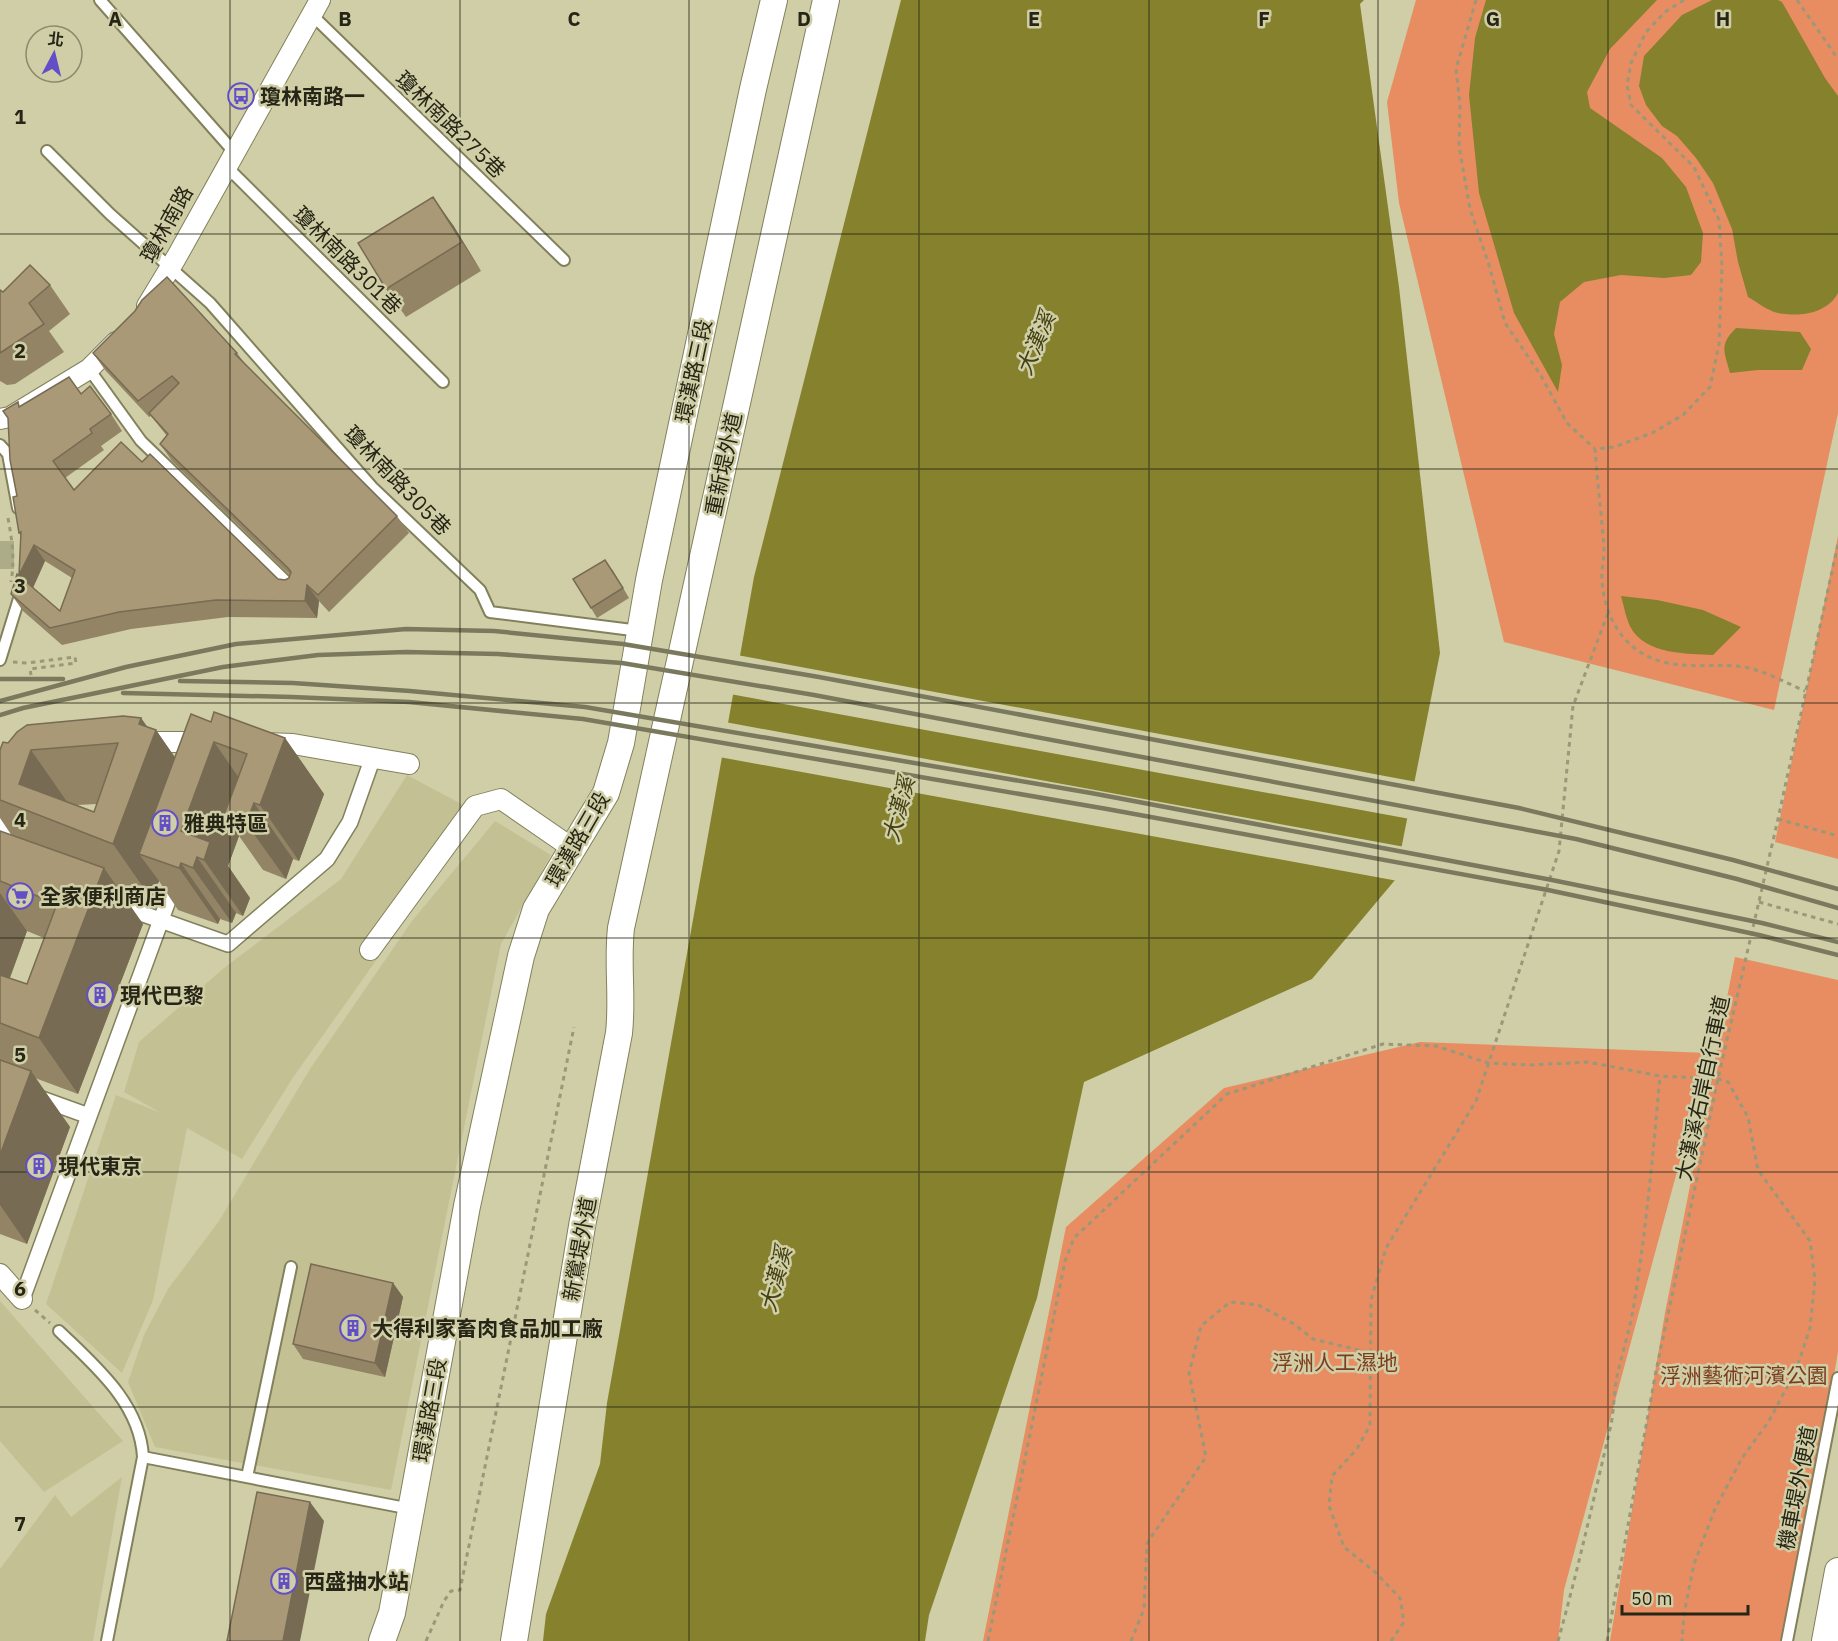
<svg xmlns="http://www.w3.org/2000/svg" width="1838" height="1641" font-family="'IBM Plex Sans','Noto Sans TC',sans-serif">
  <rect width="100%" height="100%" fill="#cfcea6"/>
  <!-- built -->
  <path fill="#c3c193" d="M407 775 480 814 292 1079 242 1159 187 1128 153 1300 122 1373 46 1304 116 1095 161 1113 124 1092 139 1042 224 968 341 879Z
    M495 821 551 855 501 944 391 1490 155 1447 128 1382 144 1335 168 1289 219 1221 310 1069 412 921Z
    M0 1301 123 1441 44 1492 0 1441Z
    M122 1477 93 1641H0V1569L55 1495 71 1517Z"/>
  <!-- green -->
  <path fill="#e88d62" d="M1416 0H1838V413L1774 710 1504 642 1399 203 1387 102Z
    M1838 536V859L1775 842Z
    M1735 957 1838 980V1352L1788 1641H1610L1665 1313Z
    M1420 1042 1709 1053 1564 1590 1558 1641H983L1066 1227 1224 1088Z"/>
  <!-- water -->
  <path fill="#86812c" d="M901 0H1364L1360 4 1399 287 1440 653 1395 880 1312 979 1084 1082 1037 1298 929 1615 925 1641H543L546 1614 600 1464 607 1403 754 577Z
    M1486 0H1657L1610 49 1587 92 1590 108 1662 158 1686 187 1703 233 1701 262 1691 275 1664 278 1621 275 1584 282 1560 302 1554 334 1562 365 1558 392 1514 313 1479 193 1469 95 1475 38Z
    M1712 0H1778L1782 2 1825 78 1838 96V293C1827 314 1799 317 1778 313 1768 311 1757 302 1748 297L1738 262 1732 229 1713 183 1696 158 1677 136 1662 126 1646 105 1639 86 1644 56 1682 15Z
    M1736 328 1800 332 1811 349 1802 370H1758L1730 373C1724 351 1719 345 1736 328Z
    M1621 596 1657 600 1703 610 1741 627 1713 655C1687 654 1645 654 1631 628 1626 619 1624 606 1621 596Z"/>
  <!-- pier -->
  <path fill="#cfcea6" d="M737 655 1417 782 1410 819 730 694Z
    M725 722 1405 847 1398 881 719 757Z"/>
  <g fill="none" stroke-linecap="round" stroke-linejoin="round">
    <!-- secondary-tunnel -->
    <path stroke="#adac89" stroke-width="28" stroke-dasharray="28 14" stroke-linecap="butt" d="M0 541V579"/>
    <!-- service casing -->
    <g stroke="#82815c" stroke-width="14">
      <path id="service" d="M100 0 234 152
        M312 15 564 260
        M47 151 110 214 210 303 372 487 480 590 490 612 640 631
        M226 166 443 382
        M89 369 141 441 295 590
        M0 445 8 454 18 508
        M0 660 21 592
        M59 1331C95 1366 140 1403 143 1457L107 1641
        M143 1457 411 1509
        M247 1477 291 1267
        M1787 1641 1838 1378"/>
    </g>
    <!-- pedestrian casing -->
    <g stroke="#82815c" stroke-width="18">
      <path id="pedestrian" d="M115 904 228 944 327 859 350 822 373 757
        M0 1084 89 1116
        M22 1299 176 879"/>
    </g>
    <!-- minor casing -->
    <g stroke="#82815c" stroke-width="22">
      <path id="minor" d="M147 306 176 258 320 0
        M0 419 10 417 89 369 116 342
        M264 743 293 744 409 764
        M138 744 153 742H208
        M0 838 13 801
        M370 950 475 806 501 799 572 848
        M0 1274 22 1299"/>
    </g>
    <!-- tertiary casing -->
    <g stroke="#82815c" stroke-width="28">
      <path id="tertiary" d="M382 1641 392 1613 467 1206 521 956 536 909 606 793 621 743 649 580 753 89 774 0
        M514 1641 582 1226 619 1033C623 998 617 963 621 928L826 0
        M1825 1641 1838 1571"/>
    </g>
    <!-- path -->
    <path stroke="#999878" stroke-width="3" stroke-dasharray="4.5 4.5" stroke-linecap="butt" d="M1476 0 1456 69 1460 105 1459 146 1470 209 1489 265 1505 323 1540 374 1567 423 1594 448
      M1684 0 1665 12 1646 32 1631 63 1627 85 1631 105 1694 167 1719 220 1722 266 1719 344 1710 387 1683 415 1652 433 1614 447 1595 449C1597 482 1602 516 1604 549 1604 560 1601 571 1602 581 1605 621 1627 655 1668 663 1691 668 1714 664 1737 666 1760 668 1784 682 1805 691
      M1797 0 1838 59
      M8 518C12 540 15 559 11 582
      M13 662 27 663 75 657 76 663 30 669 31 675
      M1778 819 1838 836
      M1759 902 1838 924
      M35 1310 50 1323
      M426 1641 444 1601 451 1591 460 1590 574 1027
      M988 1641 1065 1261 1074 1238 1227 1094 1383 1044 1436 1046 1488 1063 1530 1065 1588 1062 1660 1076 1718 1079 1728 1082 1748 1117 1758 1170 1810 1241 1815 1280 1810 1328 1796 1370 1769 1421 1742 1458 1715 1509 1694 1564 1684 1614 1682 1641
      M1131 1641 1144 1609 1147 1543 1206 1457 1189 1373 1201 1326 1230 1302 1258 1305 1294 1324 1313 1339 1371 1353
      M1391 1641 1404 1622 1400 1598 1375 1572 1344 1547 1329 1506 1332 1476 1357 1449 1370 1425 1371 1300 1386 1248 1476 1101 1559 851 1573 706 1608 613
      M1558 1641C1578 1570 1594 1497 1611 1425 1614 1409 1614 1392 1617 1376 1622 1354 1629 1332 1633 1310 1646 1232 1653 1154 1660 1076
      M1607 1641 1656 1371 1718 1079 1778 819 1838 544"/>
    <!-- service -->
    <use href="#service" stroke="#fff" stroke-width="10"/>
    <!-- pedestrian -->
    <use href="#pedestrian" stroke="#fff" stroke-width="15"/>
    <!-- minor -->
    <use href="#minor" stroke="#fff" stroke-width="20"/>
    <!-- tertiary -->
    <use href="#tertiary" stroke="#fff" stroke-width="26"/>
    <!-- rail -->
    <path stroke="#7a795d" stroke-width="4.5" d="M0 679H63
      M180 681 293 683 410 691 585 707 1091 793 1552 880 1762 923 1838 942
      M123 693 292 697 409 702 583 719 1107 809 1548 890 1759 935 1838 955
      M0 701 126 667 236 644 406 629 494 631 623 644 819 677 1519 808 1733 860 1838 889
      M0 715 23 708 223 667 318 655 406 652 498 654 622 663 814 695 1576 839 1737 879 1838 908"/>
  </g>
  <!-- wall -->
  <path fill="#928465" fill-rule="evenodd" d="M453 225 481 271 406 317 386 289Z
    M50 285 70 314 49 331 64 352 15 384 7 385 0 381V290L3 292Z
    M93 353H237L245 364 397 516 409 533 329 612 319 601 317 618 228 617 131 629 62 645 23 611 11 594 20 576 21 536 19 533 17 496 20 406 81 394 111 414 122 431 101 446 104 450 65 478 74 490 142 462 278 579 285 580 289 578 290 575 172 461 160 444 167 436 151 416 149 417 105 370ZM45 561 72 578 60 611 33 588Z
    M612 569 629 598 597 618 591 608Z
    M141 718 147 727 156 730 175 758 211 722 285 738 324 794 299 861 293 859 286 879 263 870 239 836 228 866 250 898 243 916 236 913 232 923 220 919 218 924 178 910 159 881 152 900 116 886 143 924 78 1094 35 1078 70 1127 27 1244 0 1234V831L12 836 0 818V750L8 743ZM97 804 94 812 77 805ZM27 931 44 938 27 984 10 978Z
    M393 1283 403 1297 385 1377 303 1359 293 1344Z"/>
  <!-- shaded-wall -->
  <path fill="#776b53" d="M433 197 453 225 481 271 462 242Z
    M34 545 45 561 31 592 19 575Z
    M307 585 319 601 317 618 305 601Z
    M141 718 154 736 156 730 195 786 139 854 159 881 152 900 113 844Z
    M285 738 324 794 299 861 260 805Z
    M214 742 253 798 224 815 239 836 228 866 250 898 243 916 204 860 181 831Z
    M31 750 70 806 19 784Z
    M254 803 293 859 286 879 246 823Z
    M197 857 236 913 232 923 193 868Z
    M181 863 220 919 218 924 179 868Z
    M104 868 143 924 78 1094 39 1038Z
    M0 893 27 931 0 1004Z
    M31 1071 70 1127 27 1244 0 1205V1155Z
    M393 1283 403 1297 385 1377 375 1363Z
    M310 1502 324 1521 300 1641H283Z"/>
  <!-- building -->
  <path fill="#aa9976" stroke="#776b53" stroke-width="1.5" fill-rule="evenodd" d="M433 197 462 242 386 289 358 243Z
    M30 265 50 285 29 303 44 324 0 353V290L3 292Z
    M167 277 237 353 235 354 397 516 318 595 307 585 305 601 216 600 119 612 50 628 11 594 17 574 60 611 75 570 34 545 19 575 21 532 19 533 13 497 17 496 10 460 8 418 3 411 18 402 19 407 69 377 81 394 90 386 111 414 90 429 92 433 53 461 74 490 121 442 142 462 150 454 278 579 285 580 289 578 291 572 288 568 160 444 168 434 149 413 179 383 172 376 138 401 93 353 135 311 142 300Z
    M605 560 623 588 591 608 573 579Z
    M214 712 285 738 260 805 254 803 246 823 224 815 247 754 214 742 181 831 210 842 204 860 197 857 193 868 181 863 179 868 139 854 191 714 211 722Z
    M123 716 141 718 139 724 156 730 113 844 0 800V750L3 742 8 743 17 732 27 725ZM118 743 94 812 19 784 31 750Z
    M0 831 104 868 39 1038 0 1023V975L27 984 57 904 0 881Z
    M0 1060 31 1071 0 1155Z
    M311 1264 393 1283 375 1363 293 1344Z
    M257 1492 310 1502 283 1641H227Z"/>
  <!-- grid -->
  <path fill="none" stroke="#262516" stroke-width="1.5" stroke-opacity="0.55" d="M230 0V1641M460 0V1641M689 0V1641M919 0V1641M1149 0V1641M1378 0V1641M1608 0V1641M0 234H1838M0 469H1838M0 703H1838M0 938H1838M0 1172H1838M0 1407H1838"/>
  <!-- icons -->
  <defs>
    <g id="bus-ring" transform="scale(1.35)"><circle r="9.5" fill="#cfcea6" stroke="#624ec7" stroke-width="1.5"/><path d="M-5-6H5V4H4V6H2V4H-2V6H-4V4H-5ZM-3.5-4V0h7V-4ZM-3.5 1.2v1.5H-2V1.2ZM2 1.2v1.5H3.5V1.2Z" fill="#624ec7"/></g>
    <g id="building-ring" transform="scale(1.35)"><circle r="9.5" fill="#cfcea6" stroke="#624ec7" stroke-width="1.5"/><path d="M-4-6H4V6H1V3H-1V6H-4ZM-2.5-4.3h1.7v1.8h-1.7ZM.8-4.3h1.7v1.8H.8ZM-2.5-1h1.7V.8h-1.7ZM.8-1h1.7V.8H.8Z" fill="#624ec7"/></g>
    <g id="supermarket-ring" transform="scale(1.35)"><circle r="9.5" fill="#cfcea6" stroke="#624ec7" stroke-width="1.5"/><path d="M-6-5.5h2.5l.6 2H6L4.5 2H-2.5L-4.4-4H-6ZM-1.5 3.2a1.3 1.3 0 1 0 .1 0ZM3 3.2a1.3 1.3 0 1 0 .1 0Z" fill="#624ec7"/></g>
  </defs>
  <g fill-rule="evenodd">
    <use href="#bus-ring" x="241" y="96"/>
    <use href="#building-ring" x="165" y="823"/>
    <use href="#supermarket-ring" x="20" y="896"/>
    <use href="#building-ring" x="100" y="995"/>
    <use href="#building-ring" x="39" y="1166"/>
    <use href="#building-ring" x="353" y="1328"/>
    <use href="#building-ring" x="284" y="1581"/>
  </g>
  <g text-anchor="middle" dominant-baseline="central" stroke-width="5" stroke-linejoin="round" paint-order="stroke">
    <!-- poi labels -->
    <g font-size="21" font-weight="bold" fill="#262516" stroke="#cfcea6" text-anchor="start">
      <text x="260" y="96">瓊林南路一</text>
      <text x="184" y="823">雅典特區</text>
      <text x="40" y="896">全家便利商店</text>
      <text x="120" y="995">現代巴黎</text>
      <text x="58" y="1166">現代東京</text>
      <text x="372" y="1328">大得利家畜肉食品加工廠</text>
      <text x="304" y="1581">西盛抽水站</text>
    </g>
    <!-- street labels -->
    <g font-size="21" fill="#262516" stroke="#cfcea6">
      <text transform="translate(451 124) rotate(44)">瓊林南路275巷</text>
      <text transform="translate(166 224) rotate(-61)">瓊林南路</text>
      <text transform="translate(348 260) rotate(45)">瓊林南路301巷</text>
      <text transform="translate(693 371) rotate(-78)">環漢路三段</text>
      <text transform="translate(723 464) rotate(-78)">重新堤外道</text>
      <text transform="translate(398 480) rotate(46)">瓊林南路305巷</text>
      <text transform="translate(577 839) rotate(-60)">環漢路三段</text>
      <text transform="translate(1702 1088) rotate(-78)">大漢溪右岸自行車道</text>
      <text transform="translate(579 1249) rotate(-80)">新鶯堤外道</text>
      <text transform="translate(429 1410) rotate(-80)">環漢路三段</text>
      <text transform="translate(1797 1488) rotate(-79)">機車堤外便道</text>
    </g>
    <!-- park labels -->
    <g font-size="21" fill="#7b3d1e" stroke="#cfcea6">
      <text x="1335" y="1362">浮洲人工濕地</text>
      <text x="1744" y="1375">浮洲藝術河濱公園</text>
    </g>
    <!-- water labels -->
    <g font-size="22" font-style="italic" fill="#444113" stroke="#cfcea6">
      <text transform="translate(1035 343) rotate(-67)">大漢溪</text>
      <text transform="translate(898 809) rotate(-75)">大漢溪</text>
      <text transform="translate(775 1279) rotate(-75)">大漢溪</text>
    </g>
  </g>
  <g font-size="20" text-anchor="middle" font-weight="bold" fill="#262516" stroke="#cfcea6" stroke-width="5" stroke-linejoin="round" paint-order="stroke">
    <text x="115" y="26">A</text>
    <text x="345" y="26">B</text>
    <text x="574" y="26">C</text>
    <text x="804" y="26">D</text>
    <text x="1034" y="26">E</text>
    <text x="1264" y="26">F</text>
    <text x="1493" y="26">G</text>
    <text x="1723" y="26">H</text>
    <text x="20" y="124">1</text>
    <text x="20" y="358">2</text>
    <text x="20" y="593">3</text>
    <text x="20" y="827">4</text>
    <text x="20" y="1062">5</text>
    <text x="20" y="1296">6</text>
    <text x="20" y="1531">7</text>
  </g>
  <!-- north arrow -->
  <g transform="translate(54 54) rotate(7)"><circle r="28" fill="#cfcea6" stroke="#8b8a6c" stroke-width="1.5"/>
  <path d="M0-4.5L10 22L0 15L-10 22Z" fill="#624ec7"/>
  <text y="-9" font-size="16" font-weight="bold" text-anchor="middle" fill="#262516">北</text>
  </g>
  <!-- scale -->
  <path d="M1622 1605v9h126v-9" fill="none" stroke="#262516" stroke-width="3"/>
  <text x="1631" y="1605" font-size="18" fill="#262516" stroke="#cfcea6" stroke-width="4.5" paint-order="stroke">50 m</text>
</svg>
